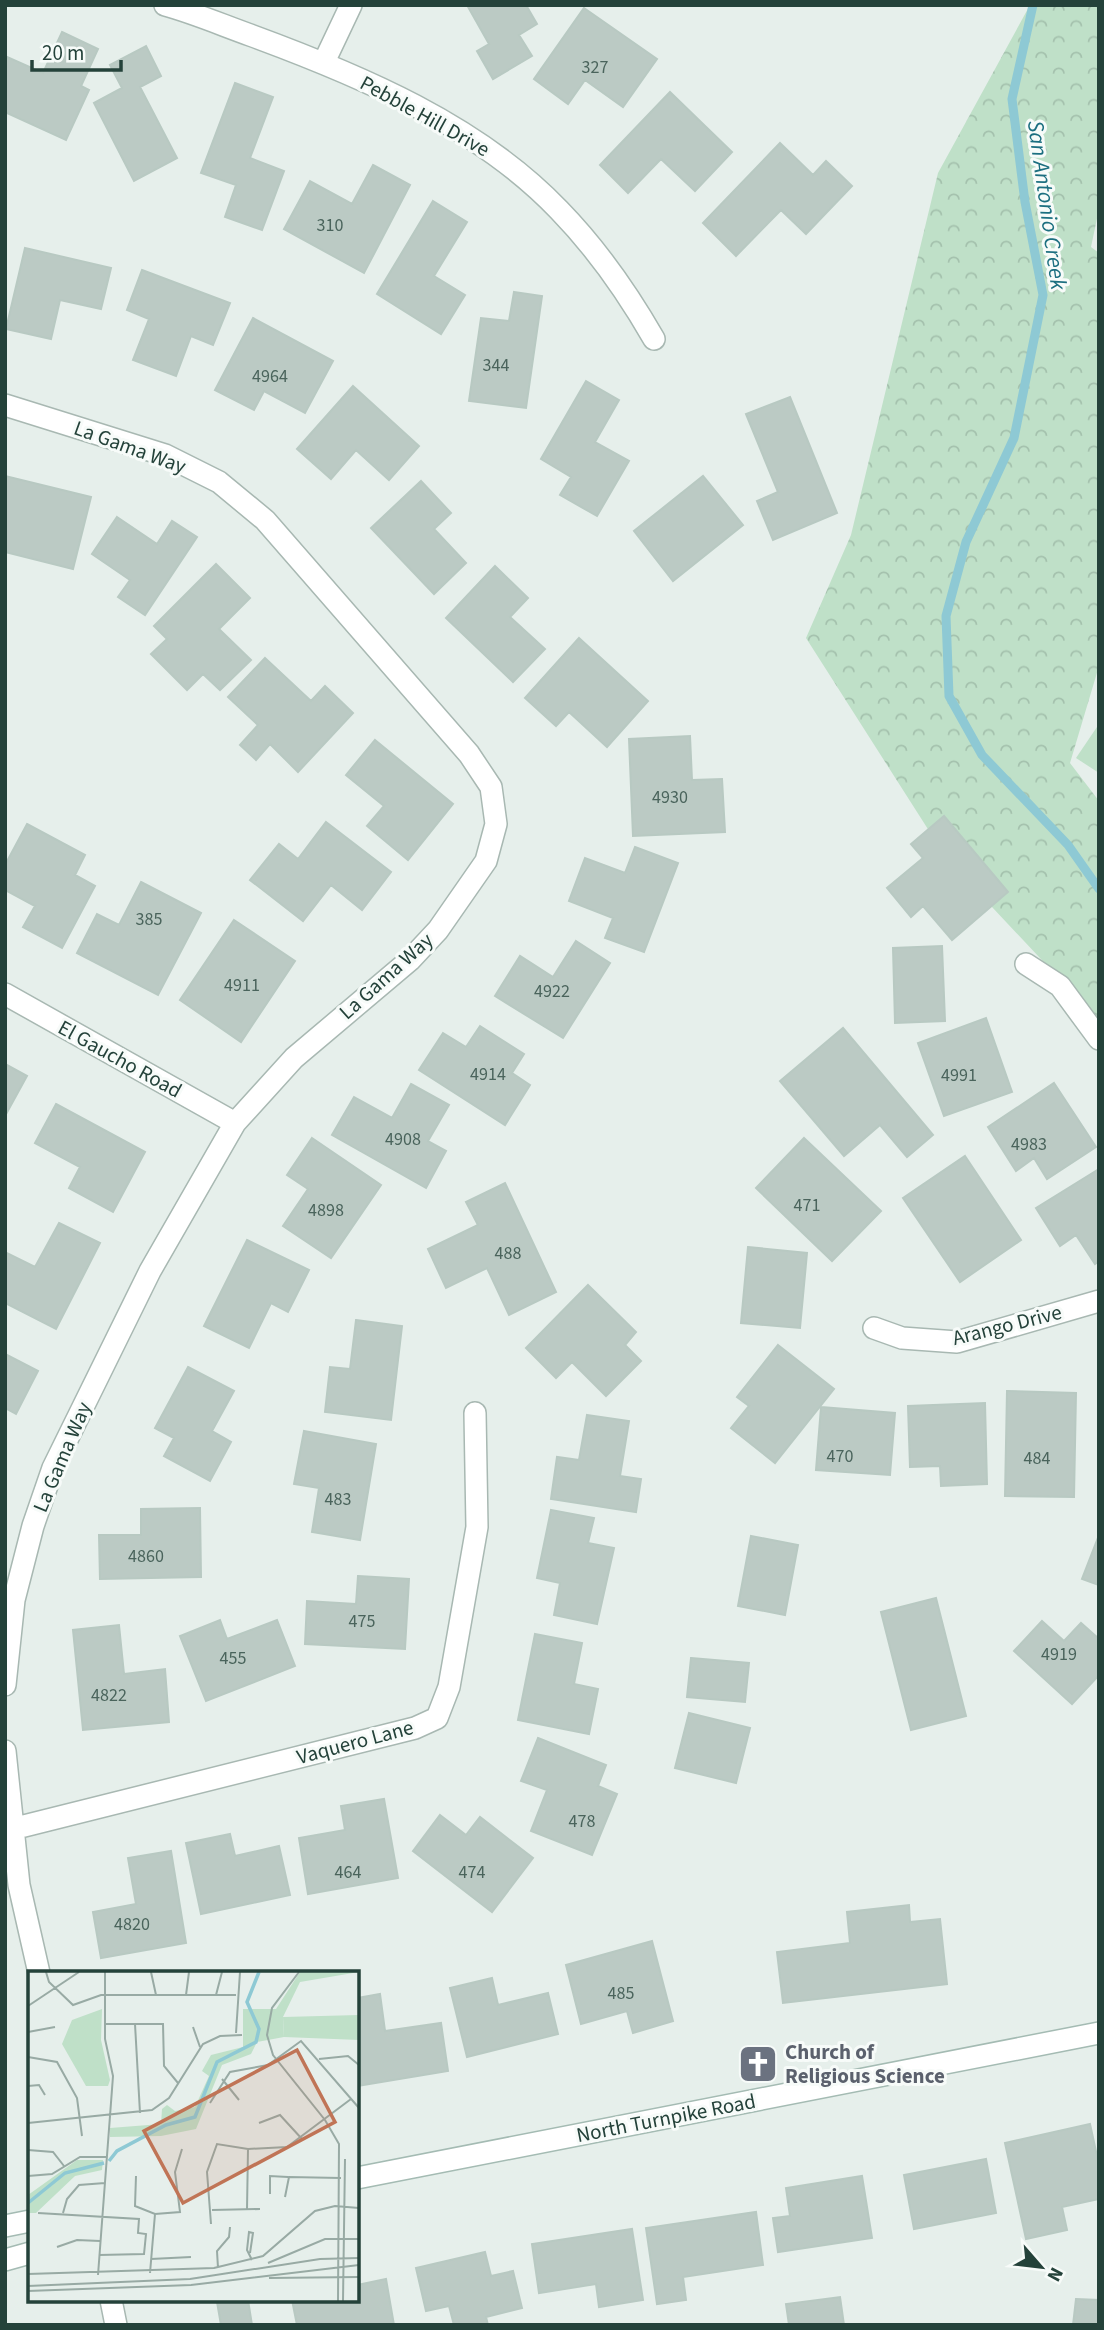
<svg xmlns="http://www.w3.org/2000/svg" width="1104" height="2330" font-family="'Source Sans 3',sans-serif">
  <defs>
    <pattern id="forest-crowns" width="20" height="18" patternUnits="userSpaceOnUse" patternTransform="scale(1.75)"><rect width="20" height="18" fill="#bfe0c8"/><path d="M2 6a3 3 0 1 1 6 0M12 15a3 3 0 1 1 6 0" fill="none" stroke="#a4c1ad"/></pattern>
  </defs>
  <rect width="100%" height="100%" fill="#e6efeb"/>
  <!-- green -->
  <path fill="#bfe0c8" d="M1099 724V773L1076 758Z"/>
  <!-- forest -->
  <path fill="url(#forest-crowns)" d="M1030 5H1099V209L1091 247 1099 253V666L1070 763 1099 801V1021L947 859 806 638 851 535 938 173Z"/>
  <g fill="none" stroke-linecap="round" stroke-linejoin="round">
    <!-- stream -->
    <path stroke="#8ec9d4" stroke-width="9" d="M1033 5 1012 99 1025 202 1043 295 1014 438 966 542 946 616 949 696 982 755 1068 845 1099 889"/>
  </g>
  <!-- building -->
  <path fill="#bbcac4" stroke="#b8c9c2" stroke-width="2" d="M467 5H526L537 24 519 35 532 56 493 79 477 51 489 44Z
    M584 8 657 59 623 107 585 80 568 104 534 79Z
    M62 32 98 49 81 86 89 90 66 140 5 112V56L43 73Z
    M146 46 161 76 140 87 177 158 134 181 94 103 122 88 110 65Z
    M235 83 273 97 250 158 284 171 262 230 225 217 236 185 201 173Z
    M670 92 732 152 695 191 661 159 628 193 600 165Z
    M780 143 813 175 826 161 852 186 806 234 781 210 736 256 703 223Z
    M373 165 410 185 364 273 284 229 310 181 352 204Z
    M433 201 467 222 434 276 465 295 441 334 377 294Z
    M25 248 111 268 101 309 60 300 51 339 6 329Z
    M142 270 230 303 213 345 191 336 176 376 133 360 149 319 127 310Z
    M514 292 542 296 526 408 469 401 481 318 509 321Z
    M253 318 333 361 305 413 264 391 254 410 215 390Z
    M586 381 619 400 595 442 629 461 597 516 560 495 571 477 541 459Z
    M353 386 419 446 389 480 356 450 331 479 297 449Z
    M790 397 837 513 773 540 757 501 778 492 746 414Z
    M5 476 91 497 73 569 5 552Z
    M703 476 743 525 673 581 634 531Z
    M421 481 451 513 434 529 466 563 434 594 371 528Z
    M117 517 157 544 172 521 197 537 145 615 118 597 130 580 92 554Z
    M216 564 250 598 219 629 251 660 220 690 203 674 187 690 151 654 167 639 154 626Z
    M495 566 528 598 510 617 545 649 513 682 446 618Z
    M579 638 648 701 607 747 569 712 556 726 525 698Z
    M265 658 311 701 325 686 353 713 298 772 270 744 256 760 240 745 258 725 228 697Z
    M690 736 692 780 722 779 725 832 633 836 629 739Z
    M375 740 453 804 408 860 367 826 384 806 346 775Z
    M944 816 1008 892 952 940 923 906 911 917 887 888 923 858 911 844Z
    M326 822 391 872 362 910 331 885 303 921 250 880 279 844 298 859Z
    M27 824 85 855 75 875 95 886 62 948 23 927 35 906 5 890V865Z
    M635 847 678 863 644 952 605 938 613 918 569 901 585 858 625 873Z
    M141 882 201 913 158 995 77 953 97 914 119 925Z
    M234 920 295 961 241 1042 180 1000Z
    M576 941 610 963 563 1038 495 996 520 956 553 977Z
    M942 946 945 1021 895 1023 893 948Z
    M986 1018 1012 1092 944 1116 918 1043Z
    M480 1026 524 1054 512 1073 530 1085 505 1125 419 1070 443 1033 466 1047Z
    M843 1028 933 1135 907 1157 880 1125 844 1156 780 1081Z
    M5 1064 27 1076 5 1116Z
    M1054 1083 1096 1147 1047 1179 1034 1158 1016 1171 988 1127Z
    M411 1084 449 1105 428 1141 446 1151 426 1188 332 1135 354 1097 392 1118Z
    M56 1104 145 1152 113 1212 69 1188 80 1167 35 1143Z
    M312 1138 381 1185 331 1258 283 1226 308 1189 287 1175Z
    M804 1138 881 1211 832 1261 756 1188Z
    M965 1156 1021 1240 960 1282 903 1198Z
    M1099 1169V1261L1095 1264 1076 1235 1060 1246 1036 1208Z
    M505 1183 556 1292 509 1315 487 1268 446 1288 428 1249 478 1225 466 1202Z
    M59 1223 100 1243 56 1329 5 1303V1252L35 1267Z
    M247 1240 309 1270 288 1312 271 1303 249 1348 204 1326Z
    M748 1247 807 1253 800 1328 741 1323Z
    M588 1285 636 1332 625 1345 641 1361 606 1396 572 1362 556 1378 526 1348Z
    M356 1320 402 1326 391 1420 325 1412 330 1367 350 1369Z
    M778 1345 834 1389 775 1463 731 1428 749 1406 737 1397Z
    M5 1354 38 1371 16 1414 5 1408Z
    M188 1367 234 1391 212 1431 231 1442 210 1481 164 1456 174 1438 155 1428Z
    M1007 1391 1076 1393 1074 1497 1005 1496Z
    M985 1403 987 1484 941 1486 940 1466 910 1467 908 1406Z
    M821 1407 895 1413 890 1475 816 1470Z
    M587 1415 629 1421 620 1476 641 1479 636 1512 551 1499 557 1457 579 1460Z
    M304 1431 376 1444 360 1540 312 1532 319 1488 294 1484Z
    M200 1508 201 1577 100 1579 99 1535H141V1509Z
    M551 1510 594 1518 588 1543 614 1548 597 1624 554 1615 560 1583 537 1578Z
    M1099 1535V1585L1082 1579Z
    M751 1536 798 1545 785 1615 738 1606Z
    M358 1576 409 1579 405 1649 305 1644 307 1601 356 1604Z
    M936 1598 966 1716 911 1730 881 1612Z
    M220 1620 227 1639 277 1620 295 1666 206 1701 180 1636Z
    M1042 1621 1064 1641 1081 1623 1099 1639V1675L1072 1704 1014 1651Z
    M119 1625 124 1674 165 1669 169 1722 83 1730 73 1630Z
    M535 1634 582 1643 574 1684 598 1689 589 1734 518 1720Z
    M691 1658 749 1663 745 1702 687 1697Z
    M689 1713 750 1728 736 1783 675 1768Z
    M538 1738 606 1765 598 1786 617 1794 592 1855 531 1831 547 1790 521 1781Z
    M384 1799 398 1878 308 1894 299 1838 345 1830 341 1806Z
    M440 1815 466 1835 480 1817 533 1858 492 1912 413 1851Z
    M230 1834 235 1856 279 1846 290 1895 201 1914 186 1843Z
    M171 1851 186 1943 101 1958 93 1912 136 1904 128 1858Z
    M909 1905 910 1922 940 1919 947 1984 783 2003 777 1952 850 1943 847 1912Z
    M652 1941 673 2021 633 2033 627 2011 581 2024 566 1965Z
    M492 1978 498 2005 548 1993 558 2034 467 2057 450 1988Z
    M380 1994 385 2031 441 2023 448 2071 357 2086V1998Z
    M1090 2124 1099 2165V2199L1062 2207 1067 2230 1026 2239 1005 2143Z
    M986 2159 996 2213 914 2229 904 2175Z
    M862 2176 872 2238 778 2252 773 2218 790 2216 786 2188Z
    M756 2212 763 2265 683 2277 686 2300 657 2304 646 2228Z
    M632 2229 643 2300 599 2307 596 2284 539 2293 532 2244Z
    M485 2252 491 2276 513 2271 522 2308 486 2317 488 2325H454L449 2306 426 2311 416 2268Z
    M386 2279 394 2325H297L292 2300H357V2285Z
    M840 2297 844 2325H789L786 2304Z
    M1076 2299 1099 2300V2325H1073Z
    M228 2300H248L252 2325H221L217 2302Z"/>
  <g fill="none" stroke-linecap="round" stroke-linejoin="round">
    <!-- minor casing -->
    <g stroke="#a8b8b2" stroke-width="24">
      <path id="minor" d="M165 5C194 13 222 25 250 35 359 75 478 125 559 210 597 249 627 292 654 339
        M324 62 351 5
        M5 405 165 455 219 482 265 520 469 754 491 787 496 824 486 861 438 930 410 960 294 1058 235 1123 150 1271 53 1468 33 1526 14 1600 5 1685
        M1026 964 1060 986 1099 1039
        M5 994 235 1123
        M874 1328 902 1338 957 1342 1099 1301
        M5 1751 19 1885 39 1973
        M12 1829 415 1728 437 1718 449 1687 477 1527 475 1413
        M111 2300 116 2325"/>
    </g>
    <!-- secondary casing -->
    <g stroke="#a4bbb3" stroke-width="24">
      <path id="secondary" d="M357 2178 1099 2033
        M5 2226 30 2221
        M5 2260 30 2253"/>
    </g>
    <!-- minor -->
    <use href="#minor" stroke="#fff" stroke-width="21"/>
    <!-- secondary -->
    <use href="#secondary" stroke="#fff" stroke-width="21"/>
  </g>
  <!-- icons -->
  <defs>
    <g id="church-square" transform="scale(2.0125)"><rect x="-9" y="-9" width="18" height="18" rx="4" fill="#6b7280" stroke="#f7fbf9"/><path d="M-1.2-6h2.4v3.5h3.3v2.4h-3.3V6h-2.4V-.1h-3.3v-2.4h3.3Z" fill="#fff"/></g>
  </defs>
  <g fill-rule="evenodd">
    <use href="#church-square" x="758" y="2064"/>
  </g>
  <g text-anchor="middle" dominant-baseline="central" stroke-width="6" stroke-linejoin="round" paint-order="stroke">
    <!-- number labels -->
    <g font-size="18" fill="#4a645c">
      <text x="595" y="67">327</text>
      <text x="330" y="225">310</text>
      <text x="496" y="365">344</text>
      <text x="270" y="376">4964</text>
      <text x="670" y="797">4930</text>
      <text x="149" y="919">385</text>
      <text x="242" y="985">4911</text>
      <text x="552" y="991">4922</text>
      <text x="488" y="1074">4914</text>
      <text x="959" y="1075">4991</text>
      <text x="403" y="1139">4908</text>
      <text x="1029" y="1144">4983</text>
      <text x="807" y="1205">471</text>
      <text x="326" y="1210">4898</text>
      <text x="508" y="1253">488</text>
      <text x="840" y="1456">470</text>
      <text x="1037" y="1458">484</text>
      <text x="338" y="1499">483</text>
      <text x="146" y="1556">4860</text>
      <text x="362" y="1621">475</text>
      <text x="1059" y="1654">4919</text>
      <text x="233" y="1658">455</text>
      <text x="109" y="1695">4822</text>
      <text x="582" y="1821">478</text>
      <text x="348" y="1872">464</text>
      <text x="472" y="1872">474</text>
      <text x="132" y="1924">4820</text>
      <text x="621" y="1993">485</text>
    </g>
    <!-- street labels -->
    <g font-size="21" fill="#24423a" stroke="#f7fbf9">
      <text transform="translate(425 116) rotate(29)">Pebble Hill Drive</text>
      <text transform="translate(130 447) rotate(20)">La Gama Way</text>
      <text transform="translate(386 976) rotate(-42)">La Gama Way</text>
      <text transform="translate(120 1059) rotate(29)">El Gaucho Road</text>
      <text transform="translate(1007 1325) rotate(-14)">Arango Drive</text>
      <text transform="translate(62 1457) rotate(-67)">La Gama Way</text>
      <text transform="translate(355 1742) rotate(-15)">Vaquero Lane</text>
      <text transform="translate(666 2118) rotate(-11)">North Turnpike Road</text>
    </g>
    <!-- worship labels -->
    <g font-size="21" font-weight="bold" fill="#5b616d" stroke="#f7fbf9" text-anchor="start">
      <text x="785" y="2052">Church of<tspan x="785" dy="24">Religious Science</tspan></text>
    </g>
    <!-- water labels -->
    <g font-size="23" font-style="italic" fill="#1c6f80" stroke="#f7fbf9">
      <text transform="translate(1047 205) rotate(82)">San Antonio Creek</text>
    </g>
  </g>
  <!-- overview -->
  <g transform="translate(28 1971)">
    <rect width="331" height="331" fill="#e6efeb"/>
    <path d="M74 38 73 69 82 109 80 115H58L34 73 44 49ZM331 44V69L256 66 255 46Z" fill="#bfe0c8"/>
    <path d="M272 1H331L272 11 255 46 256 66 229 71 223 83 194 94 168 158 133 165 82 166V157L133 153 134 138 139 134 147 140 167 136 181 105 174 100 183 84 215 76V38H248ZM49 189H75L74 199 47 205 8 242H0V224Z" fill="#bfe0c8"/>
    <path fill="none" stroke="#8ec9d4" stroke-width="3.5" d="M81 190 89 180 138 154 167 146 189 91 228 71 231 58 219 31 231 1M0 232 37 202 76 192"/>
    <path fill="none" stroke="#98aaa4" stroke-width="2" d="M18 1 21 11 45 34 73 24H208M123 1 128 24M271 1 244 37 239 64 245 84 297 149 311 173 310 330M158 24 161 1M188 24 194 1M0 35 51 1M77 53H135L136 95 150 112M107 53 112 142M165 56 172 76M0 61 27 56M208 62 212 1M0 86 29 91 49 127 54 165M291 88 320 85 331 94M194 108 211 129M0 115 11 114 17 124M182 132 202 101 240 94 273 70 331 137M0 152 124 139 141 127 175 73 192 65 214 64M231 152 252 144 274 168M0 179 25 181 36 195M0 205 24 203 52 186H78M108 205 107 235 127 243 152 241 147 201 154 178M242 223V205L260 206M257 226 261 206 313 207M219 238 220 178M184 239 232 238M10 242 111 248 110 262 118 263 116 283 71 284M35 242 39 228 51 214 77 212M183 253 179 201 189 173 220 178 259 176 323 128M29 276 49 269 72 270M222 282 225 262 221 261 219 279 224 289M123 288 163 286M240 292 297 268H331M190 297 189 280 201 266 202 256M122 302 127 243M0 303 186 297 235 285 287 240 307 235 331 237M70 304 85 105 77 68V1M241 307 331 306M0 315 162 308 292 288 331 287M0 320 163 314 331 294M315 330 317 188"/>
    <path fill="#c07456" fill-opacity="0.15" stroke="#c07456" stroke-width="3.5" d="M269 79 307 151 155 232 116 160Z"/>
    <rect width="331" height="331" fill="none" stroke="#24423a" stroke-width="3.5"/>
  </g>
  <!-- border -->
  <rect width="1104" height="2330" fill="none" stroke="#24423a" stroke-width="14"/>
  <!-- north arrow -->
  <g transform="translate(1041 2267) rotate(118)" stroke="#f7fbf9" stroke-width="5" paint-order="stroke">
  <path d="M0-5L12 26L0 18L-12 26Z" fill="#24423a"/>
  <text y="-10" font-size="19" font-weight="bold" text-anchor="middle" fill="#24423a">N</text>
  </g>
  <!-- scale -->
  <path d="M32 60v10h89v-10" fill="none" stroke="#24423a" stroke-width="3.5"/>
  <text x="42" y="60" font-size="21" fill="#24423a" stroke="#f7fbf9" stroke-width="5" paint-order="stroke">20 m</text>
</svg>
